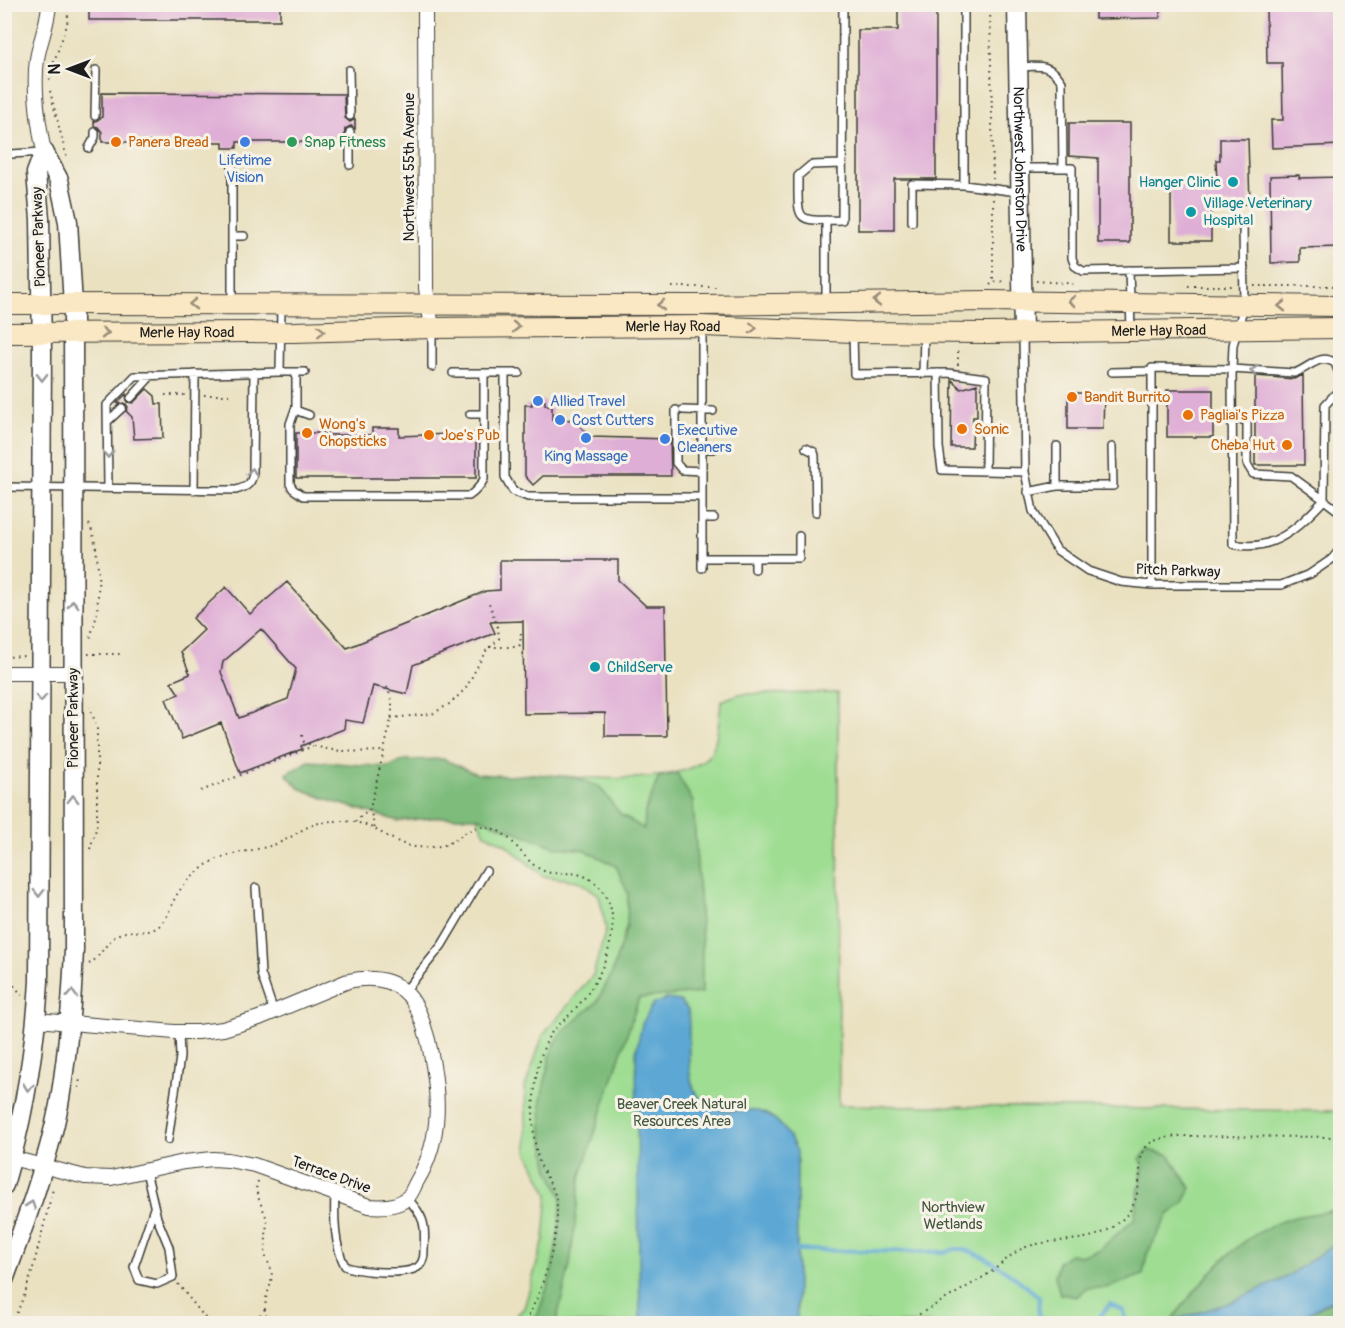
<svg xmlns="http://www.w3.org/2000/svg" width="1345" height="1328" font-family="Pangolin,sans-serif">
  <rect width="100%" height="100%" fill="#f7f3e8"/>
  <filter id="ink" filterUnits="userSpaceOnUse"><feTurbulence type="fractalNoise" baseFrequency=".0167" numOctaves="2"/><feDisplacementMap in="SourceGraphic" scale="12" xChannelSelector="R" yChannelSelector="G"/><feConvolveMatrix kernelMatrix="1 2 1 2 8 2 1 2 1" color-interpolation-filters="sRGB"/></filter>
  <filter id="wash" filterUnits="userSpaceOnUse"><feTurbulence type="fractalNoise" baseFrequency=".008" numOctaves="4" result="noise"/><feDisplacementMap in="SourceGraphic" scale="24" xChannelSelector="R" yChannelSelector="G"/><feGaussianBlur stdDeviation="1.35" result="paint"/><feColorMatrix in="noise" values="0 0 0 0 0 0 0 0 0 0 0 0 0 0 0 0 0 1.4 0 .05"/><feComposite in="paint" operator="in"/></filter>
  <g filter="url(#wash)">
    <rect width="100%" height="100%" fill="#eae1c1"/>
    <!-- green -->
    <path fill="#9edd92" stroke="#5d7c57" stroke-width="1.5" d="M838 693 839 1105 1340 1111V1323H509L524 1308 544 1239 548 1194 527 1151 525 1087 543 1035 593 975 606 929 599 895 578 881 543 876 505 844 485 834 477 817 532 774C573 777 681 789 709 755 717 746 720 714 721 701L739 694Z"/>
    <!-- forest -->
    <path fill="#7ebc7c" stroke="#4d6c4c" stroke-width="1.5" d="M443 759 477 774 509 776 532 774 575 777 600 787 620 814 644 829 645 812 659 777 677 773 693 802 702 942V993L639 998 581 1175 570 1265 556 1323H530L538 1314 551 1276 559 1230 562 1197 549 1170 542 1133 541 1099 551 1053 560 1034 597 1002 612 973 627 925 628 894 616 866 585 850 556 847 477 817H442L398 821 331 801 299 788 286 774 309 761 388 767 406 760Z
      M1148 1150 1169 1155 1191 1188 1183 1204 1168 1215 1147 1254 1143 1275 1107 1288H1086L1077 1297 1060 1294 1055 1276 1058 1262 1070 1254 1081 1256 1100 1249 1134 1219 1143 1166 1140 1159Z
      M1336 1210 1340 1211V1241L1283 1279 1229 1303 1170 1322C1203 1279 1240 1231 1295 1217 1308 1214 1322 1213 1336 1210Z
      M1340 1296V1323L1291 1324Z"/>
    <!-- water -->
    <path fill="#5ca7d4" stroke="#3c6278" stroke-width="1.5" d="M667 999 680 1001 688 1010C691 1034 685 1068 694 1089 696 1094 702 1100 706 1103 729 1118 744 1105 764 1113 781 1120 789 1135 797 1151V1323H640L636 1052 642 1024 653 1004Z
      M1340 1241V1296L1291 1323H1166L1229 1303 1283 1279Z"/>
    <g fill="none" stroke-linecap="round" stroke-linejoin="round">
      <!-- stream -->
      <path stroke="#5ca7d4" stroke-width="4" d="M795 1250 947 1252C950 1251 953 1249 956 1249 980 1248 1022 1282 1039 1297L1038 1315 1047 1324
        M1094 1324 1110 1304 1124 1311 1126 1324"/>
    </g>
    <g id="blocks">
      <!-- building -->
      <path fill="#dfaed6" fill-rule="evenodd" d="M89 4H280V20H89Z
        M898 4H936V179H894V230H858V30H898Z
        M1095 4H1160V18L1095 19Z
        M1266 4H1341V145L1272 148 1271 120H1283L1282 63H1267Z
        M102 93 344 94 345 118 350 122 355 119V129L351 126 345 129 344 142H237V148H223V142H102V132L98 127 94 126V122L102 117Z
        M1069 123H1130V243H1098V158L1069 156Z
        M1220 139H1248L1250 204 1211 205V241H1171V183H1217L1216 160H1220Z
        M1299 175V178L1341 177V247L1300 248V262L1271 263 1270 176Z
        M1303 375 1304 465H1255V376L1294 379Z
        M952 380 961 389 977 384V417H973L972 447H951Z
        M147 389 155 396 156 404H162L163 438 134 439 132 417 126 411 128 407 126 404 117 403 126 394 127 402 133 403Z
        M1167 390H1213V437H1167Z
        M1068 393H1104L1103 429H1068Z
        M532 401H545V405H552V420H569L572 417 590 437 670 439 671 476H543L533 485 525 476V405H532Z
        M372 428H399V436L476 433V478H296V433H327V435H372Z
        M500 560H618V580L646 606H665L667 736H605V713L524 714 523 621 490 622 495 633 413 665 407 694 373 686 363 723 345 720 344 729 301 746 302 749 240 773 221 723 182 739 166 699 179 694 171 682 190 674 181 652 204 630 193 618 226 587 250 614 287 582 347 648 486 591 500 590ZM261 629 296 669 288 699 239 718 221 672 223 662Z"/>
    </g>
  </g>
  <g filter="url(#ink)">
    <use href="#blocks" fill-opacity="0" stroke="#3b3a35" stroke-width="1.5"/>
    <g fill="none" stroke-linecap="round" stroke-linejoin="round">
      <!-- service casing -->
      <g stroke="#3b3a35" stroke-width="10">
        <path id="service" d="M964 4V185L1018 192
          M1018 67C1039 66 1050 63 1062 82L1063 168
          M349 70 350 116
          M95 116 96 70
          M350 132V165
          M89 148 95 137V132
          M4 157 11 154 43 152
          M842 164 811 165 798 176C798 223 795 221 842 220L843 4
          M232 166V301
          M1020 168H1072V258L1075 266 1083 271 1244 268
          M912 222V184L964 185
          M232 236H244
          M1129 270 1131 329
          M826 302V220
          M281 307 280 372H305
          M702 329V568
          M432 331V367
          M853 333 854 374 948 373 986 378 985 471 942 470 939 447 938 373
          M1023 335 1025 472 1033 511 1057 550 1088 571 1121 582 1152 585H1281L1310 574 1332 559 1340 549
          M296 372V407L290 424V484L293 489 303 496H469C476 491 480 487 484 479V374
          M1112 372 1152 371
          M453 373H519
          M505 373V477L513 491 528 497H702
          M923 374 924 334
          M1340 376 1335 363C1319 352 1309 369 1294 373L1232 369 1233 544C1273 553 1299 527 1324 500L1340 512
          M131 398 152 375
          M295 410 309 415
          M676 410V463L682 470 702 471
          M683 410 713 411
          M470 414H484
          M1232 420H1247V464L1253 474 1291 476 1324 500
          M108 421 122 408
          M1057 446V486
          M806 448 814 452 815 456 816 512
          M702 449H714
          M985 471 1025 472
          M4 487 236 490C246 487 251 485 253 474L254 372
          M108 487 107 405 135 376 280 372
          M194 489 195 374
          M1028 492 1057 486H1113L1112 447
          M1324 500 1325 405 1340 389
          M702 518H714
          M702 558H799V536
          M755 558V569
          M1152 585V368L1232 369 1233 345 1244 306 1243 221
          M256 888 261 974 274 1012
          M405 991 442 945 486 871
          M168 1140 180 1057 179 1032
          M146 1171 157 1218 169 1247 173 1277 157 1284 139 1280 134 1267 154 1208
          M335 1194C334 1217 334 1245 345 1266 359 1272 408 1276 419 1266 424 1261 424 1255 424 1249 426 1224 424 1216 407 1198"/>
      </g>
      <!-- minor casing -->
      <g stroke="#3b3a35" stroke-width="16">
        <path id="minor" d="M425 4 426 288 432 328
          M44 152C38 122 33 89 37 59 40 40 48 24 49 4
          M4 673H72
          M4 1156 85 1177 111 1178 184 1162 213 1159 228 1160 254 1165 369 1206C381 1207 399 1207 408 1197 412 1193 414 1186 417 1181 444 1136 439 1089 428 1040 423 1023 418 1003 404 991 388 977 368 977 348 981L259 1018 223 1029 198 1032H174L37 1020"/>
      </g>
      <!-- tertiary casing -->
      <g stroke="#3b3a35" stroke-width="21">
        <g id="tertiary">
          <path id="s1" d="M1017 4 1023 332"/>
          <path d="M4 1185C24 1117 35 1052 39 981L42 353 40 219 36 173 44 152"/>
          <path d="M4 1280C25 1223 47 1165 59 1105 68 1053 72 1001 74 949L73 305 68 222 59 180 44 152"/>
        </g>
      </g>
      <!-- secondary casing -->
      <g stroke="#3b3a35" stroke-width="22">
        <g id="secondary">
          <path d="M4 304 702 305 988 301 1340 306"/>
          <path id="s2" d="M4 333 294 332 432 328 702 326 853 332 987 333 1340 328"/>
        </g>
      </g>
      <!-- path -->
      <path stroke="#3b3a35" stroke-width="2" stroke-dasharray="1.5 4.5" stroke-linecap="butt" d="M990 4 993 179
        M50 80 51 70 67 25 69 4
        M50 91 67 159
        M993 199V281
        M1036 281 1066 283 1075 285
        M990 285 993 282 1006 281
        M1188 286H1233
        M1254 286H1340
        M672 287H720
        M958 365V350
        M165 395H187
        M204 395H229
        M89 524C100 546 99 587 97 612 96 621 92 630 90 639
        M489 647H516L520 645 521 632
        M88 654H121
        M4 657 25 656
        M391 718 432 714 451 703 466 688 485 652 499 639 498 628 489 603
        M302 735 304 742C329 753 357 752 384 751
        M201 791 313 746
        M370 809 375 829
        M355 822 370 809 387 738 392 714V700L387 687
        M90 849 97 826V728L90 707
        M89 964C101 957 106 941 119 934 132 928 148 936 159 926 169 917 171 903 178 893 183 885 193 876 200 870 220 852 246 853 270 846 298 838 304 820 340 821 349 821 357 822 366 825 383 832 396 844 415 847 425 848 438 847 447 844 463 837 471 823 490 828 514 833 522 862 544 871 556 876 569 871 581 875 598 880 610 898 612 915 615 950 596 988 572 1012 564 1021 552 1029 547 1040 541 1053 536 1072 535 1087 532 1111 532 1138 539 1161 543 1173 552 1184 555 1195 564 1227 541 1296 524 1324
        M4 979 11 982 22 995
        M79 1088 80 1076
        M258 1181 256 1189 258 1197 267 1219 265 1255 272 1271 271 1283 266 1298 265 1309 267 1324
        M178 1284 210 1324
        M12 1324 24 1296 32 1272 53 1189
        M252 1324 265 1309
        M904 1324C931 1306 960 1292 988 1274 1002 1265 1012 1251 1029 1246 1059 1237 1091 1245 1117 1224 1127 1216 1134 1207 1137 1194 1145 1162 1129 1140 1178 1136L1340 1137"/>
      <!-- service -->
      <use href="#service" stroke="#fff" stroke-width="7"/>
      <!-- minor -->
      <use href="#minor" stroke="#fff" stroke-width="14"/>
      <!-- tertiary -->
      <use href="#tertiary" stroke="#fff" stroke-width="18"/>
      <!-- secondary -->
      <use href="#secondary" stroke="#fae7c3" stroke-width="20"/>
    </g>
    <!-- one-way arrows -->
    <defs><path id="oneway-chevron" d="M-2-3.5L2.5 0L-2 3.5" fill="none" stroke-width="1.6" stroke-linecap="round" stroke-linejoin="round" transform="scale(1.5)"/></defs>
    <g stroke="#968c78">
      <use href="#oneway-chevron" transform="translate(877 301) rotate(180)"/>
      <use href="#oneway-chevron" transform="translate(1072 301) rotate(180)"/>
      <use href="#oneway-chevron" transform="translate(193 304) rotate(179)"/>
      <use href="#oneway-chevron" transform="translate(661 305) rotate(180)"/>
      <use href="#oneway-chevron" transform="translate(1282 306) rotate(-180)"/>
      <use href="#oneway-chevron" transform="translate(516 327)"/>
      <use href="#oneway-chevron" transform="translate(753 328) rotate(2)"/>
      <use href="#oneway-chevron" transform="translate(321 331) rotate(-2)"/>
      <use href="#oneway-chevron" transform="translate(105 333)"/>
    </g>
    <g stroke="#999">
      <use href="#oneway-chevron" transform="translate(1254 371) rotate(-175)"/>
      <use href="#oneway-chevron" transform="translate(42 377) rotate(90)"/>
      <use href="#oneway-chevron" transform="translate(108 454) rotate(90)"/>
      <use href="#oneway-chevron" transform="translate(252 472) rotate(-83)"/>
      <use href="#oneway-chevron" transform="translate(73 604) rotate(-90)"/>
      <use href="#oneway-chevron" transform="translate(41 698) rotate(90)"/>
      <use href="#oneway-chevron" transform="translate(73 799) rotate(-90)"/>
      <use href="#oneway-chevron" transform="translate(39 893) rotate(90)"/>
      <use href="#oneway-chevron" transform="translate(72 994) rotate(-87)"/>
      <use href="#oneway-chevron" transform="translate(28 1087) rotate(98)"/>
      <use href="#oneway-chevron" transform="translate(31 1205) rotate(-71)"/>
    </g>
  </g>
  <!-- markers -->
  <g fill="#e8710a" stroke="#f7f3e8" stroke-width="2">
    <circle cx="116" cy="142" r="6"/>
    <circle cx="1072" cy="397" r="6"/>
    <circle cx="1188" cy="415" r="6"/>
    <circle cx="962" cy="429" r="6"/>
    <circle cx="307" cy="433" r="6"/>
    <circle cx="429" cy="435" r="6"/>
    <circle cx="1287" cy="445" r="6"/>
  </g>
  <g fill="#3f7fe0" stroke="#f7f3e8" stroke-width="2">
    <circle cx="245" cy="142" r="6"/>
    <circle cx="538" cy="401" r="6"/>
    <circle cx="560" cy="420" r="6"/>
    <circle cx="586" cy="438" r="6"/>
    <circle cx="665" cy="439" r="6"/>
  </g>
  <circle fill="#2e9e5b" stroke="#f7f3e8" stroke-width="2" cx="292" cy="142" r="6"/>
  <g fill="#0f9aa8" stroke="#f7f3e8" stroke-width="2">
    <circle cx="1233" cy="182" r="6"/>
    <circle cx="1191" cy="212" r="6"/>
    <circle cx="595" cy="667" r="6"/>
  </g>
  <g text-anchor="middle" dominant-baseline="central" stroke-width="6" stroke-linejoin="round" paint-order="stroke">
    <!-- food labels -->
    <g font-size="15" fill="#c56008" stroke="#f7f3e8" text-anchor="start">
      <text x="128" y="142">Panera Bread</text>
      <text x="1084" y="397">Bandit Burrito</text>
      <text x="1200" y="415">Pagliai's Pizza</text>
      <text x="319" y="424">Wong's<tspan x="319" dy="17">Chopsticks</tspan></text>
      <text x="974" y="429">Sonic</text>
      <text x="441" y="435">Joe's Pub</text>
      <text x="1275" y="445" text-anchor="end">Cheba Hut</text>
    </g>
    <!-- leisure labels -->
    <g font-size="15" fill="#27864d" stroke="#f7f3e8" text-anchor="start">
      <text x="304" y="142">Snap Fitness</text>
    </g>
    <!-- shop labels -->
    <g font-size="15" fill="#366cbe" stroke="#f7f3e8" text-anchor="start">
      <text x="245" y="160" text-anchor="middle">Lifetime<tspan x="245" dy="17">Vision</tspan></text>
      <text x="550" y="401">Allied Travel</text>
      <text x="572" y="420">Cost Cutters</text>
      <text x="677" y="430">Executive<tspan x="677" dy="17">Cleaners</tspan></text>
      <text x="586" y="456" text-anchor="middle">King Massage</text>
    </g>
    <!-- street labels -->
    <g font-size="15" fill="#1c1c1c" stroke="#f7f3e8">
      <text transform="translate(409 167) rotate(-90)">Northwest 55th Avenue</text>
      <text stroke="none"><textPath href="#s1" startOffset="165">Northwest Johnston Drive</textPath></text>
      <text transform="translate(39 237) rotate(-92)">Pioneer Parkway</text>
      <text stroke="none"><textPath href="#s2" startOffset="669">Merle Hay Road</textPath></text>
      <text stroke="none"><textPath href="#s2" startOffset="1155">Merle Hay Road</textPath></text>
      <text stroke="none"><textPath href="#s2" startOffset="183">Merle Hay Road</textPath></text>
      <text transform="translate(1178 571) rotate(2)">Pitch Parkway</text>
      <text transform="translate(73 718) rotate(-90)">Pioneer Parkway</text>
      <text transform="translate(331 1175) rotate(20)">Terrace Drive</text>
    </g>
    <!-- culture labels -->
    <g font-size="15" fill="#0d838f" stroke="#f7f3e8" text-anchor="start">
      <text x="1221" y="182" text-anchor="end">Hanger Clinic</text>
      <text x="1203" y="203">Village Veterinary<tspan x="1203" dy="17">Hospital</tspan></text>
      <text x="607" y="667">ChildServe</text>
    </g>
    <!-- park labels -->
    <g font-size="15" fill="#43563f" stroke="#f7f3e8">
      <text x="682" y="1104">Beaver Creek Natural<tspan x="682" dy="17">Resources Area</tspan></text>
      <text x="953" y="1207">Northview<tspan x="953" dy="17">Wetlands</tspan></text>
    </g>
  </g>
  <!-- margin -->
  <rect width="1345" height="1328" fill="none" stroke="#f7f3e8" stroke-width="24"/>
  <!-- north arrow -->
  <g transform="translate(69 69) rotate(270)" stroke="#f7f3e8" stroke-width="4.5" paint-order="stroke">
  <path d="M0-4.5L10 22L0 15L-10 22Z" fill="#1c1c1c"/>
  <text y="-9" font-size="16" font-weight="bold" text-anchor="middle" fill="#1c1c1c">N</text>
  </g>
</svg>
